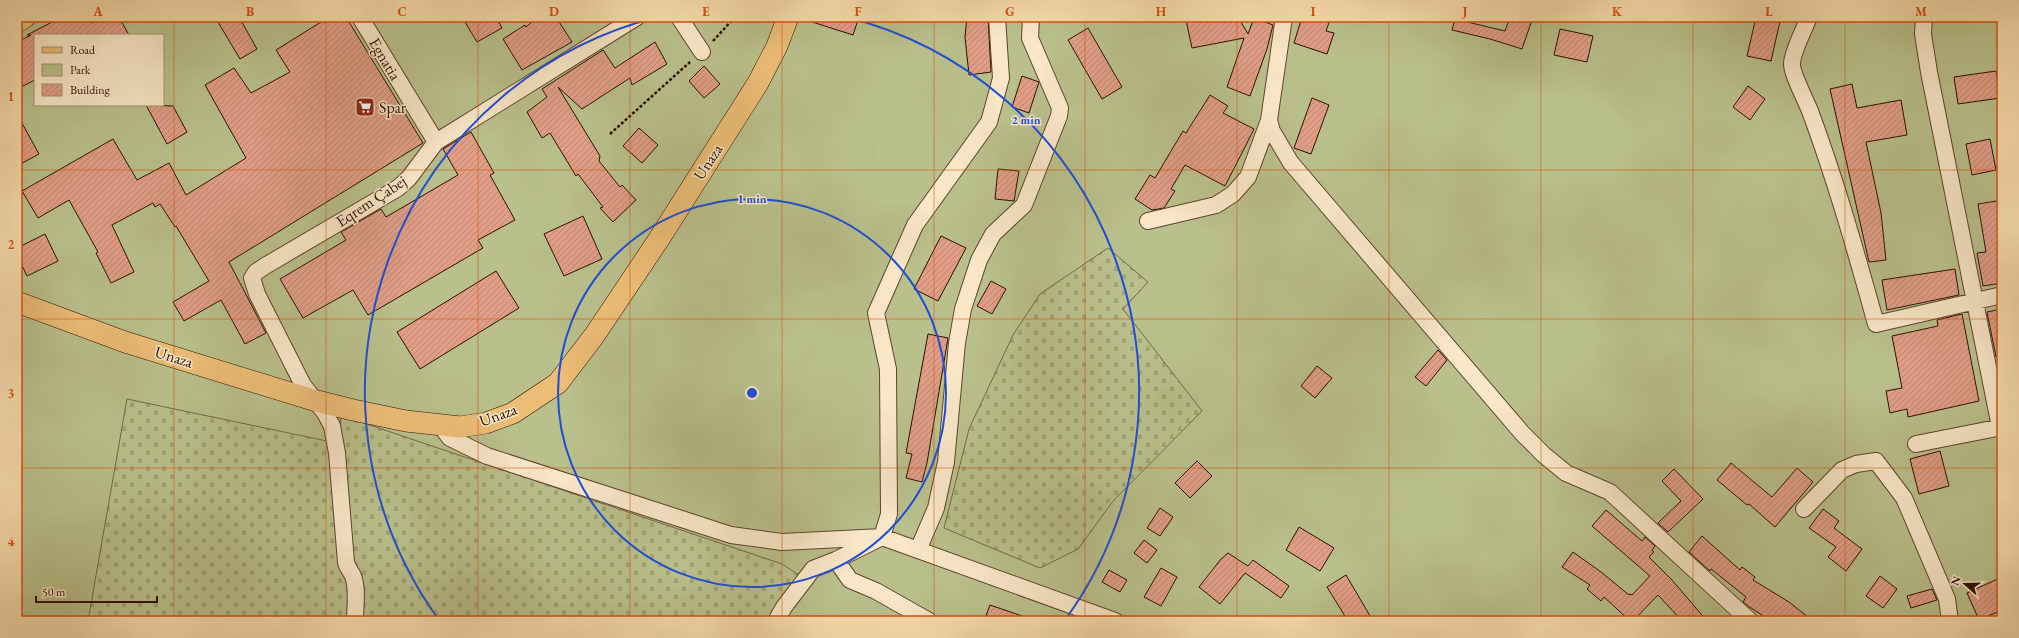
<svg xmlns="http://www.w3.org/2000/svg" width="2019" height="638" font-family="'EB Garamond',serif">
  <defs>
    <pattern id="cemetery-stones" width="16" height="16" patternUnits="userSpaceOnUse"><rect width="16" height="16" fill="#b9c08b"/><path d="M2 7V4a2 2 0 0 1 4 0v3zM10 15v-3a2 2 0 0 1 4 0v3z" fill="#9fa476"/></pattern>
    <pattern id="building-hatch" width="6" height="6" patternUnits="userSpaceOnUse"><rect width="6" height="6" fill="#e09e87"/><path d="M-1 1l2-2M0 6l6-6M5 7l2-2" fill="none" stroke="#c08773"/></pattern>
  </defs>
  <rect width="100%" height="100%" fill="#f6daab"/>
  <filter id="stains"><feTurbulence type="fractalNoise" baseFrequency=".005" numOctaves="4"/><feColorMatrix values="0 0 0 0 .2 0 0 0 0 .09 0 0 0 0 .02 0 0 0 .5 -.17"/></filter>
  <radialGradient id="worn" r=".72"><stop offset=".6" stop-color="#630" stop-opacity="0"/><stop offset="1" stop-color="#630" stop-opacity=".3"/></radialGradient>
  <!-- green -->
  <path fill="#b9c08b" stroke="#726847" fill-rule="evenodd" d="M17 17H2002V621H17ZM35 35H163V105H35Z"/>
  <!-- cemetery -->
  <path fill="url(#cemetery-stones)" stroke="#726847" d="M1108 248 1148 282 1123 309 1202 411 1114 500 1078 549 1040 568 944 528 969 429 1013 335 1040 294Z
    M127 399 341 444 340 415 782 564 799 575 774 621H88Z"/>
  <!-- building -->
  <path fill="url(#building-hatch)" stroke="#2c0f03" d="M62 17H89L92 23 103 17H119L129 35H35V80L17 89V42L31 35H27Z
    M215 17H239L257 49 240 59Z
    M329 17H346L423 143 229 262 266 333 245 344 221 300 184 321 173 302 209 281 176 226 175 227 160 204 155 207 153 203 112 225 134 272 111 283 96 253 98 252 69 200 38 218 22 191 113 139 137 180 169 163 186 195 246 158 205 85 234 68 251 93 290 72 276 50Z
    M462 17H496L502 28 477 42Z
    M538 17H556L572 42 522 70 503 39 525 25 526 27Z
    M806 17H859L853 35 806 20Z
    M967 17H988L991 72 969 75 965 37Z
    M1197 17H1238L1248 34 1254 18 1273 25 1267 49 1250 96 1227 87 1244 38 1192 48 1186 20Z
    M1302 17H1331L1326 31 1334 33 1327 54 1294 43Z
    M1510 17H1533L1522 49 1490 39 1452 30 1455 19 1505 31Z
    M1756 17H1781L1771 61 1747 56Z
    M1088 28 1122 87 1102 99 1068 40Z
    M1560 29 1593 36 1587 62 1554 55Z
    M655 42 667 64 632 85 630 78 582 109 558 87 600 156 599 161 620 187 622 185 636 200 613 222 600 208 603 207 578 174 576 176 550 133 542 138 527 112 547 97 542 89 603 50 615 68Z
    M704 66 720 84 704 98 689 81Z
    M1996 71 2000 98 1958 104 1954 77Z
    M1022 76 1039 82 1029 113 1012 107Z
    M1852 84 1857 108 1901 100 1907 135 1866 142 1881 213 1886 260 1869 262 1830 89Z
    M1748 86 1765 99 1750 120 1733 107Z
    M1210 95 1228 106 1223 113 1254 129 1244 149 1225 186 1185 165 1171 189 1175 191 1164 208 1152 210 1135 199 1150 175 1155 178 1183 131 1186 133Z
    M1312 98 1329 105 1311 154 1294 148Z
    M146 105 173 106 187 132 167 144Z
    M17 114 39 154 17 166Z
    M639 128 658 145 642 163 623 146Z
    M471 132 494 173 490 175 515 220 478 240 483 248 368 315 353 290 303 318 280 279 346 240 341 232 381 209 386 217 458 175 443 149Z
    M1990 139 1996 170 1972 175 1966 144Z
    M998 169 1019 171 1014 201 995 199Z
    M2002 200V283L1983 286 1977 253 1986 252 1978 204Z
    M583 216 602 259 564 276 544 234Z
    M45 234 58 261 27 276 17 255V248Z
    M941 236 966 248 938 301 914 289Z
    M1955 269 1959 295 1887 310 1882 280Z
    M496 271 519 308 420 369 397 332Z
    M991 281 1006 289 992 314 977 306Z
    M2002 309V356L1996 357 1987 312Z
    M1962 314 1979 401 1908 417 1907 409 1890 413 1886 391 1902 388 1892 336 1938 326 1937 320Z
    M928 334 948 338 927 463 922 482 906 478 912 454 906 453Z
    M1438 350 1447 360 1426 386 1415 377Z
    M1317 366 1332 378 1315 398 1301 386Z
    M1940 451 1949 486 1919 494 1910 459Z
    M1197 461 1212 476 1190 498 1175 483Z
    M1731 463 1772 497 1797 468 1813 482 1775 527 1749 504 1747 505 1717 480Z
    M1674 469 1703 499 1668 532 1658 523 1681 501 1662 481Z
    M1160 508 1173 517 1160 536 1147 528Z
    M1823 509 1839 521 1834 528 1862 549 1846 571 1828 557 1836 547 1809 528Z
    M1606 510 1642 541 1645 537 1655 546 1652 550 1654 552 1649 557 1672 580 1707 621H1682L1658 595 1633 621H1630L1604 597 1601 601 1587 589 1590 585 1562 567 1573 552 1601 572 1629 595 1630 594 1632 595 1650 576 1592 526Z
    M1299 527 1334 548 1320 571 1286 550Z
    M1702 536 1740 570 1742 567 1755 577 1753 580 1789 602 1813 621H1771L1748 606 1743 602 1746 597 1711 569 1710 571 1689 552Z
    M1144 540 1157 550 1147 563 1134 553Z
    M1228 553 1248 566 1253 560 1289 586 1281 598 1245 573 1220 604 1199 587 1221 559Z
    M1161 568 1177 577 1161 606 1144 597Z
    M1109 570 1127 580 1120 592 1102 582Z
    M1346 575 1373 621H1348L1327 587Z
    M1880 576 1897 589 1883 608 1866 596Z
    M2002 577V610L1979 620 1967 593Z
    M1932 589 1937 600 1911 608 1907 596Z
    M990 605 1031 619V621H984Z"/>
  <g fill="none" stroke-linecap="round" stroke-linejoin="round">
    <!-- minor casing -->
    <g stroke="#5e422d" stroke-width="18">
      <path id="minor" d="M360 17 436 142
        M679 17 702 52
        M1809 17C1804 30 1793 50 1792 63 1791 72 1806 101 1810 111 1836 181 1856 252 1876 324L2002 295
        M1924 17 1923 34 1929 72 2000 427
        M1269 120 1272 131 1291 163 1522 433 1544 455 1566 473 1610 492 1750 621
        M1148 221 1216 205 1233 194 1248 177 1269 120 1284 17
        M440 425 450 438 487 456 731 535 782 542 882 537 1115 621
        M1916 444 2002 427
        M1804 509 1842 470 1856 464 1876 461 1904 498 1947 599 1950 621
        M918 550 936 508 946 462 957 343 963 309 979 260 993 234 1024 205 1059 116 1060 108 1030 38 1031 17
        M836 560 850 580 876 591 929 621
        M355 621C355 608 358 588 353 576 351 571 347 568 346 562L337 453 332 426 325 413 303 385 257 294 252 278 256 272 265 266 398 188 409 178 436 142 637 17
        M776 621 784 607 813 569 836 560 882 537 889 514 888 369 876 313 915 225 989 122 1001 78 997 17"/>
    </g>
    <!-- major casing -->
    <g stroke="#2c0f03" stroke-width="22">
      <path id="major" d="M17 22 25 17
        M17 302 125 342 313 400 353 410 406 421 460 427 486 423 513 413 558 383 594 336 659 239 758 83 777 46 788 17"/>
    </g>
    <!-- path -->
    <path stroke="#2c0f03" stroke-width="2.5" stroke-dasharray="3 2" stroke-linecap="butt" d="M713 41 735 17
      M610 134 690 62"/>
    <!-- minor -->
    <use href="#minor" stroke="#f9e7c8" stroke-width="16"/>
    <!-- major -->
    <use href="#major" stroke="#ebbd76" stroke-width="21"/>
  </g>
  <!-- grid -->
  <path fill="none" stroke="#d5520b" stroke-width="1" stroke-opacity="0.55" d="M174 17V621M326 17V621M478 17V621M630 17V621M782 17V621M934 17V621M1085 17V621M1237 17V621M1389 17V621M1541 17V621M1693 17V621M1845 17V621M17 170H2002M17 319H2002M17 468H2002"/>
  <!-- distance rings -->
  <g fill="none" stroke="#1d4ed8" stroke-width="2">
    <circle cx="752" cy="393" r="194"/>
    <path d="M439 620A387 387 0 0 1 658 17M846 17A387 387 0 0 1 1065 620"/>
  </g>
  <!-- icons -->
  <defs>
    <g id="supermarket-square" transform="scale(1)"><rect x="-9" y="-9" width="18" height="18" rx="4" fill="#8f2418" stroke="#f9e7c8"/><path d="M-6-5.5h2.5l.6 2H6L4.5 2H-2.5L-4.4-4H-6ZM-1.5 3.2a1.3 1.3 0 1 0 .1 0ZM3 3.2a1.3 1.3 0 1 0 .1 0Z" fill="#fff"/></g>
  </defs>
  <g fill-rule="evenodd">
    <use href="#supermarket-square" x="365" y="107"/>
  </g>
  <g text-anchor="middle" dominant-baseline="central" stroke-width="3" stroke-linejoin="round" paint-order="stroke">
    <!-- street labels -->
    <g font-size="16" fill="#2c0f03" stroke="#f9e7c8">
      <text transform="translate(385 59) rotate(59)">Egnatia</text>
      <text transform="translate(708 162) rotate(-57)">Unaza</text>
      <text transform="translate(371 201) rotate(-33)">Eqrem Çabej</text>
      <text transform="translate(174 357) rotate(17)">Unaza</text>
      <text transform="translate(498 415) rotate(-20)">Unaza</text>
    </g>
    <!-- poi labels -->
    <g font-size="16" fill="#2c0f03" stroke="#f9e7c8" text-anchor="start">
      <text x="379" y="107">Spar</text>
    </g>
  </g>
  <circle cx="752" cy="393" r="6" fill="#1d4ed8" stroke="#f9e7c8" stroke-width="2"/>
  <g font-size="12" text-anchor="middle" font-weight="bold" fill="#1d4ed8" stroke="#f9e7c8" stroke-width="3" stroke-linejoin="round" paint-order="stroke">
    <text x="1026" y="124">2 min</text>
    <text x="752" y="203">1 min</text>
  </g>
  <!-- margin -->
  <rect width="2019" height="638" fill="none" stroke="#f6daab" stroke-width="44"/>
  <!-- legend -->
  <rect x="34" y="34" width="130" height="72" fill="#f9e7c8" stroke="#a79179"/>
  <rect x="42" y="47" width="20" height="6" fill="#ebbd76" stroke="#a79179"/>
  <text x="70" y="54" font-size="12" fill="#2c0f03">Road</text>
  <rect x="42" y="64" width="20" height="12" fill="#b9c08b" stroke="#a79179"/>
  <text x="70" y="74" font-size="12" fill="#2c0f03">Park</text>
  <rect x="42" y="84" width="20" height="12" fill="url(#building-hatch)" stroke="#a79179"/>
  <text x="70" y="94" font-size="12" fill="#2c0f03">Building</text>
  <!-- north arrow -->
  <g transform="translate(1965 584) rotate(290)" stroke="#f9e7c8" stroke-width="3" paint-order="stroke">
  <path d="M0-3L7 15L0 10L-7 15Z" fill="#2c0f03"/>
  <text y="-6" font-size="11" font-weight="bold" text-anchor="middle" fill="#2c0f03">N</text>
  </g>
  <!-- scale -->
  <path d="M36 596v6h121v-6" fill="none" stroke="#2c0f03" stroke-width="2"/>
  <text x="42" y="596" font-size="12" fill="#2c0f03" stroke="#f9e7c8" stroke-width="3" paint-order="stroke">50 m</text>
  <rect x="22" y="22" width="1975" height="594" fill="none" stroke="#d5520b" stroke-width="1.5"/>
  <g font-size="13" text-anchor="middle" font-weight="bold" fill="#d5520b">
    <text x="98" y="16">A</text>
    <text x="250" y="16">B</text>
    <text x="402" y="16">C</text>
    <text x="554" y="16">D</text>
    <text x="706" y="16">E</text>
    <text x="858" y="16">F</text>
    <text x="1010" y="16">G</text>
    <text x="1161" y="16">H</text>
    <text x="1313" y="16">I</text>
    <text x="1465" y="16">J</text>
    <text x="1617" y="16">K</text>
    <text x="1769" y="16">L</text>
    <text x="1921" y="16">M</text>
    <text x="11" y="101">1</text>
    <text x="11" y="249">2</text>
    <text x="11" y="398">3</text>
    <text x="11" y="546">4</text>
  </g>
  <rect width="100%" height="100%" filter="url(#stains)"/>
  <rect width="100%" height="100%" fill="url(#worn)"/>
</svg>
